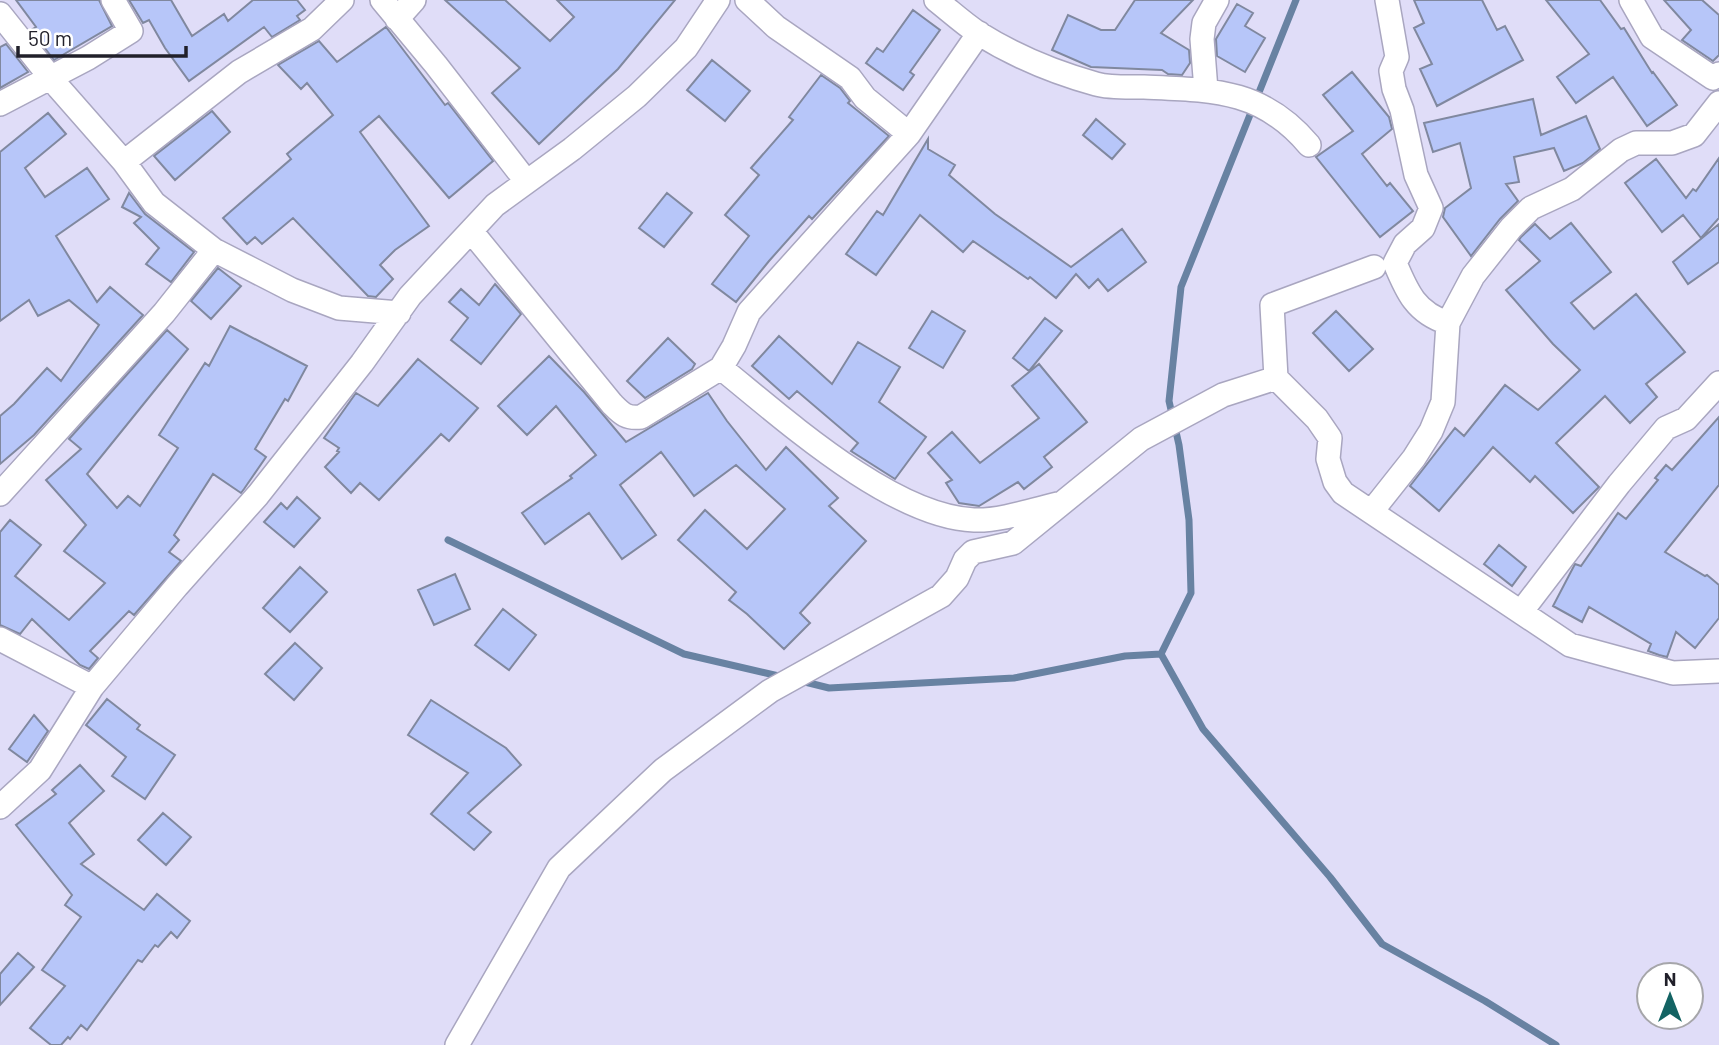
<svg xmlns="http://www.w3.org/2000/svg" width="1719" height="1045" font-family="Barlow,sans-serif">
  <rect width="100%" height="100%" fill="#e0ddf8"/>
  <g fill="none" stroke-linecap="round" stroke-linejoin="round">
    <!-- stream -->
    <path stroke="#6882a2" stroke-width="7" d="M448 540 684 654 783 677
      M1161 654 1191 593 1189 520 1179 445 1169 401 1181 287 1296 0
      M1161 654 1203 729 1330 877 1382 944 1485 1001 1556 1045
      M801 681 829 688 1014 678 1125 656 1161 654"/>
  </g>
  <!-- building -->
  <path fill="#b7c6f9" stroke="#80889f" stroke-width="2" d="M16 0H99L112 26 54 60 31 30 36 27Z
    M129 0H171L192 36 224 14 228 21 253 0H297L305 10 297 16 300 20 272 37 264 27 189 81 165 48 149 20 143 23Z
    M445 0H505L550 41 574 17 557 0H675L618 69 539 144 492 93 520 68Z
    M1135 0H1193L1161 33 1189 50 1190 63 1182 75 1168 74 1162 70 1091 67 1052 50 1068 15 1101 30H1115Z
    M1414 0H1482L1497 30 1505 26 1523 60 1437 106 1420 69 1432 64 1414 28 1424 23Z
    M1546 0H1600L1621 29 1624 28 1652 73 1653 72 1677 105 1647 126 1613 77 1576 103 1557 77 1589 54Z
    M1664 0H1702L1719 15V55L1713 61 1682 40 1691 30Z
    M1237 4 1253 13 1245 26 1265 38 1245 72 1217 56 1216 39Z
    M913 10 940 30 910 72 914 75 903 90 866 63 877 48 883 52Z
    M386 27 445 105 448 103 493 161 449 198 379 116 360 132 429 226 395 250 380 265 393 279 376 297 368 296 293 218 262 244 255 237 247 244 223 218 291 159 287 154 333 115 307 83 301 89 278 65 319 41 337 62Z
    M6 44 28 72 0 88V47Z
    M712 60 750 91 725 121 687 90Z
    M1352 72 1389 117 1392 129 1362 154 1387 186 1390 183 1413 211 1380 237 1316 157 1353 131 1323 95Z
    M821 75 840 88 850 101 848 103 889 136 812 219 809 216 769 261 736 302 712 284 749 236 725 215 759 175 751 168 793 120 789 117Z
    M1533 99 1541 135 1586 116 1600 149 1583 163 1564 171 1554 148 1514 157 1519 182 1506 184 1518 201 1500 219 1471 256 1443 217 1445 208 1471 188 1460 143 1433 152 1424 123Z
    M212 111 230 132 175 180 154 156Z
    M48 113 66 134 25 168 45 197 87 168 109 199 56 236 97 302 110 287 143 315 34 435 0 464V416L14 404 47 368 61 381 99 325 69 300 38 316 29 300 0 321V152Z
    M1096 119 1125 144 1112 159 1083 135Z
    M928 139V149L955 165 949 175 995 214 1071 267 1122 229 1146 262 1108 291 1098 279 1089 288 1076 274 1056 298 1030 277 1028 279 973 241 963 252 920 215 876 275 846 254 877 211 883 215Z
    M1719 158V218L1701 238 1683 215 1662 232 1625 183 1656 159 1686 198 1693 189 1696 191Z
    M129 193 145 214 194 252 171 282 146 264 159 248 134 223 141 217 122 207Z
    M667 193 692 213 664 247 639 228Z
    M1571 223 1611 272 1571 303 1594 329 1636 294 1685 352 1646 384 1657 397 1630 423 1605 396 1556 443 1599 487 1573 513 1535 476 1530 482 1493 447 1439 511 1410 486 1455 428 1464 436 1505 385 1538 410 1580 370 1553 344 1506 290 1540 261 1519 240 1521 237 1535 224 1550 239Z
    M1719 224V262L1688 284 1673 262Z
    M218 268 241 286 211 319 191 301Z
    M495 284 521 314 481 364 451 340 468 318 449 302 461 289 479 305Z
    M932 311 965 331 943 368 909 348Z
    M1336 311 1373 349 1349 371 1313 333Z
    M1045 318 1062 331 1029 371 1013 358Z
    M230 326 307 366 288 401 285 399 255 449 266 457 244 489 241 493 213 474 174 535 179 540 169 552 181 561 134 615 129 611 90 651 98 658 89 669 80 665 32 619 20 634 0 625V532L10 520 41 545 15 576 69 620 105 583 64 551 86 525 46 480 81 449 69 439 167 330 188 349 87 474 117 508 128 496 140 506 178 448 159 435 205 363 209 366Z
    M779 336 832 384 858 342 900 367 879 402 926 437 895 479 851 451 858 443 797 391 789 399 752 366Z
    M668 338 695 364 692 369 645 398 627 381Z
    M549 356 584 392 626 442 708 393 727 421 766 470 786 447 838 498 829 506 866 541 800 613 810 623 784 649 747 614 729 600 736 592 678 540 705 510 747 549 785 509 736 465 694 496 661 452 620 485 656 535 622 559 589 513 545 544 522 513 572 478 570 476 596 455 556 406 527 435 498 406Z
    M418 359 478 408 449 441 441 434 379 500 360 483 351 493 325 467 339 452 337 451 339 448 324 438 356 393 378 406Z
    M1039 364 1087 422 1044 457 1052 467 1024 489 1018 482 979 506 959 503 946 483 952 480 928 453 952 432 980 463 1039 418 1012 386Z
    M1719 417V485L1665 552 1705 576 1707 575 1719 585V618L1695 648 1676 632 1667 657 1659 655 1648 651 1651 644 1589 607 1582 622 1553 606 1575 564 1581 566 1618 513 1626 519 1658 480 1655 478 1666 465 1672 470Z
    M297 497 320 518 294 547 264 522 281 503 287 509Z
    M1499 545 1526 567 1512 586 1484 564Z
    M300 567 327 592 290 632 263 608Z
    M455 574 470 609 434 625 418 590Z
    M503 609 536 635 509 670 475 645Z
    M295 643 322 668 294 700 265 674Z
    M107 699 140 725 137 729 175 755 145 799 112 776 126 757 86 725Z
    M431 700 506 748 521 765 468 813 491 832 474 850 431 814 468 773 408 735Z
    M34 715 48 731 27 762 9 749Z
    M80 765 104 791 69 823 94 854 81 864 144 910 157 894 190 921 177 938 171 932 158 947 155 945 142 962 138 960 87 1030 81 1025 70 1039 68 1037 61 1045H51L30 1028 65 986 42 970 81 917 65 905 72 895 16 825 56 794 52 790Z
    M163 813 191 837 166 865 138 840Z
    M18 953 34 967 0 1005V974Z"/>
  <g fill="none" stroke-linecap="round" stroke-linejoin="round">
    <!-- minor casing -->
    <g stroke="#a9a6c0" stroke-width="26">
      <path id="minor" d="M382 0 436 65 526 181
        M747 0 776 27 850 78 865 98 909 134
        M936 0C950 11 963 23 978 33 1013 55 1056 73 1096 84 1110 88 1129 87 1144 87 1212 90 1262 89 1309 145
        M1387 0 1397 57 1391 71 1394 89 1402 110 1416 175 1431 208 1423 228 1405 244 1395 263C1407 292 1416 313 1448 323
        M1631 0 1652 37 1713 78 1719 74
        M0 14 59 88 124 162 154 203 214 250 292 290 339 308 399 313
        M397 19 414 0
        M1206 90 1202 39 1204 23 1217 0
        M0 104 88 58 131 31 113 0
        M124 162 239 72 312 29 342 0
        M471 231 612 404C621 413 626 419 641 417L721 368 734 346 749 312 909 134 979 33
        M721 368C783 418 892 517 974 520 999 521 1033 510 1058 504
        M1276 378 1317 419 1330 438 1328 459 1335 482 1343 493 1570 645 1673 673 1719 671
        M0 494 164 313 214 250
        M1372 511 1414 458 1431 431 1443 402 1448 323 1473 276 1511 228 1531 208 1572 189 1621 150 1636 143H1672L1694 135 1719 103
        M1521 612 1619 484 1666 428 1686 419 1719 383
        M0 639 92 687
        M0 807 40 770 92 687 177 586 258 495 362 363 410 296 495 205 572 149 637 96 686 48 718 0
        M457 1045 559 868 663 770 770 691 941 596 957 578 965 560 973 552 1013 543 1141 439 1223 395 1276 378 1272 305 1374 267"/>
    </g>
    <!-- minor -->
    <use href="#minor" stroke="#fff" stroke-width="23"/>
  </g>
  <!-- north arrow -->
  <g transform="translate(1670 996)"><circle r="33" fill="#ffffff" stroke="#a6a6aa" stroke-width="2"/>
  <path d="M0-5L12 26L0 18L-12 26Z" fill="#136363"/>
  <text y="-10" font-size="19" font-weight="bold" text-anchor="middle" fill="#21202a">N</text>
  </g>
  <!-- scale -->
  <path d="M18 46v10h168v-10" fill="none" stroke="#21202a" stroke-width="3.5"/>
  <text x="28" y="46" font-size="21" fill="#21202a" stroke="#ffffff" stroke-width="5" paint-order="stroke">50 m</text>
</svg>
